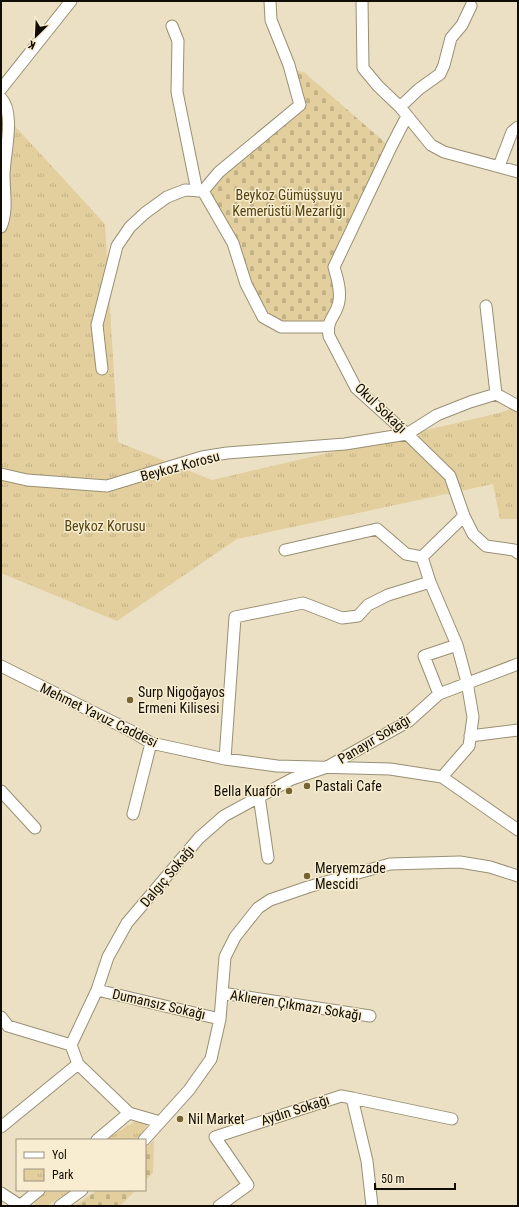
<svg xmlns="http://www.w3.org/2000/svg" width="519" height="1207" font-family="'Roboto Condensed',sans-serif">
  <defs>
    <pattern id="cemetery-stones" width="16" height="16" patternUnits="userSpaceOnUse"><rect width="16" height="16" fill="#e2cf9d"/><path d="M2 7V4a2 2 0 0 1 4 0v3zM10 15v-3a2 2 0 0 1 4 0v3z" fill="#c1b186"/></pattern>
    <pattern id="park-tufts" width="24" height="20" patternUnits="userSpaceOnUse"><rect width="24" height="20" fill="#e2cf9d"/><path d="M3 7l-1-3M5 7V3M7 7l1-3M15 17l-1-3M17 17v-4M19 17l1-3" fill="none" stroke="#c1b186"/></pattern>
  </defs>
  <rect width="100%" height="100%" fill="#ebe0c3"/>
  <!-- cemetery -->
  <path fill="url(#cemetery-stones)" d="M294 69 305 73 389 146 332 268 337 301 326 325H281L264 315 206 192 220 174 302 106Z
    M154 1140 153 1173 145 1181V1149Z
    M98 1190H136L120 1206H74Z"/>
  <!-- park -->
  <path fill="url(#park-tufts)" d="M1 111 105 224 118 442 212 480 499 413 518 406V519H500L493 484 237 539 117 621 1 573Z
    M149 1121 141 1135 134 1140H105L134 1122Z
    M46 1190H71L47 1206H35V1201Z"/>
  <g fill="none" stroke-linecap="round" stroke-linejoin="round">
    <!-- minor casing -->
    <g stroke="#998f74" stroke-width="13">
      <path id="minor" d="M362 1 363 68 378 86 400 107 431 145 444 152 518 172
        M172 26 178 41 177 92 197 191
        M1 89 71 1
        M1 98C16 113 4 156 4 175 4 193 8 210 1 227
        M400 107 419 89 440 74 444 65 451 38 462 25 471 6
        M407 116 392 145 334 267C337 278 341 289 339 301 337 316 326 318 329 336L356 388 407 434 450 476 464 516 473 534 486 546 514 550 518 553
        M499 166 512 132 518 127
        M203 191 219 172 300 105 289 65 271 20 270 1
        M203 191 233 243 246 284 263 317 281 327H327
        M486 306 496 394
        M102 369 97 325 117 246 130 227 145 213 167 197 185 190 203 191
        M496 394 518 406
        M1 474 27 480 107 486 202 457 227 453 345 444 407 434 437 415 470 402 496 394
        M285 550 377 529 406 554 422 557
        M1 666 131 731 151 743 225 759 277 766 390 769 442 777 518 830
        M439 694 424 656 457 645
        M470 736 518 730
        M225 759 235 617 303 603 342 618 358 616 368 605 388 595 430 582
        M442 777 469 746 473 717 467 682 457 645 430 582 422 557 464 516
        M1 791 35 828
        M259 796 268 858
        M133 814 151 743
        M97 990 220 1019
        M222 993 370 1016
        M1 1017 8 1026 71 1045
        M71 1045 97 990 108 957 127 923 199 838 224 816 292 779 327 767 409 721 439 694 518 664
        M71 1045 78 1064 129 1113 160 1122
        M352 1098 452 1119
        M1 1127 78 1064
        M97 1140 129 1113
        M144 1140 189 1090 211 1059 220 1019 225 957 235 937 258 908 270 900 308 887 390 864 460 862 490 867 518 876
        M1 1193 21 1206
        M21 1205 39 1190
        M60 1206 82 1190
        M219 1206 248 1185 215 1137 341 1096 352 1098 367 1161 372 1206"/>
    </g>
    <!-- minor -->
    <use href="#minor" stroke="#fff" stroke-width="11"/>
  </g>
  <!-- markers -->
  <g fill="#756331" stroke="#f8edd0" stroke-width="1.5">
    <circle cx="130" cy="700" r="4"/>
    <circle cx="307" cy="786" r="4"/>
    <circle cx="289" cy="791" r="4"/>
    <circle cx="307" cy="876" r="4"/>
    <circle cx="180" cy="1119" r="4"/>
  </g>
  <g text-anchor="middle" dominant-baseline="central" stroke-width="3" stroke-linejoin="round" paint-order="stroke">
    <!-- park labels -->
    <g font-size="14" fill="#544311" stroke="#f8edd0">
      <text x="289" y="195">Beykoz Gümüşsuyu<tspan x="289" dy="16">Kemerüstü Mezarlığı</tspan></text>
      <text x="105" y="526">Beykoz Korusu</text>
    </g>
    <!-- street labels -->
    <g font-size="14" fill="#110d04" stroke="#f8edd0">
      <text transform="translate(381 408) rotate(44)">Okul Sokağı</text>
      <text transform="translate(180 466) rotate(-15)">Beykoz Korosu</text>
      <text transform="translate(99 715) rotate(26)">Mehmet Yavuz Caddesi</text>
      <text transform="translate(374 739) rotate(-31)">Panayır Sokağı</text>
      <text transform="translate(167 876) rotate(-50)">Dalgıç Sokağı</text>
      <text transform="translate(159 1004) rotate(13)">Dumansız Sokağı</text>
      <text transform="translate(296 1005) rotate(9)">Aklıeren Çıkmazı Sokağı</text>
      <text transform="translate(295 1110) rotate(-18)">Aydın Sokağı</text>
    </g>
    <!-- poi labels -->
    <g font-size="14" fill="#110d04" stroke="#f8edd0" text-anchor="start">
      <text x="138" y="692">Surp Nigoğayos<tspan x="138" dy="16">Ermeni Kilisesi</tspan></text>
      <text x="315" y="786">Pastali Cafe</text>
      <text x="281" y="791" text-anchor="end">Bella Kuaför</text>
      <text x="315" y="868">Meryemzade<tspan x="315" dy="16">Mescidi</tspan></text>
      <text x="188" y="1119">Nil Market</text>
    </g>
  </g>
  <!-- border -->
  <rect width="519" height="1207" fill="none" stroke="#110d04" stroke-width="4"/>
  <!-- legend -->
  <rect x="16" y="1139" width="130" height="52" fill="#f8edd0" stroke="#9c937e"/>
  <rect x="24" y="1152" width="20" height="6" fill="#ffffff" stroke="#9c937e"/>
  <text x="52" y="1159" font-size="12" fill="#110d04">Yol</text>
  <rect x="24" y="1169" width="20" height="12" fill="url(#park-tufts)" stroke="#9c937e"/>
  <text x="52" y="1179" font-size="12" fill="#110d04">Park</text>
  <!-- north arrow -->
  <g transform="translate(36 36) rotate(204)" stroke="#f8edd0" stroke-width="3" paint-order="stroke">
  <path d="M0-3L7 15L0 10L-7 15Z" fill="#110d04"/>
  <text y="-6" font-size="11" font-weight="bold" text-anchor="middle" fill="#110d04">K</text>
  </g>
  <!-- scale -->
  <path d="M375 1183v6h80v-6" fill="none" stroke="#110d04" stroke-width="2"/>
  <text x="381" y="1183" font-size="12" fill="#110d04" stroke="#f8edd0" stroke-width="3" paint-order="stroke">50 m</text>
</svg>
